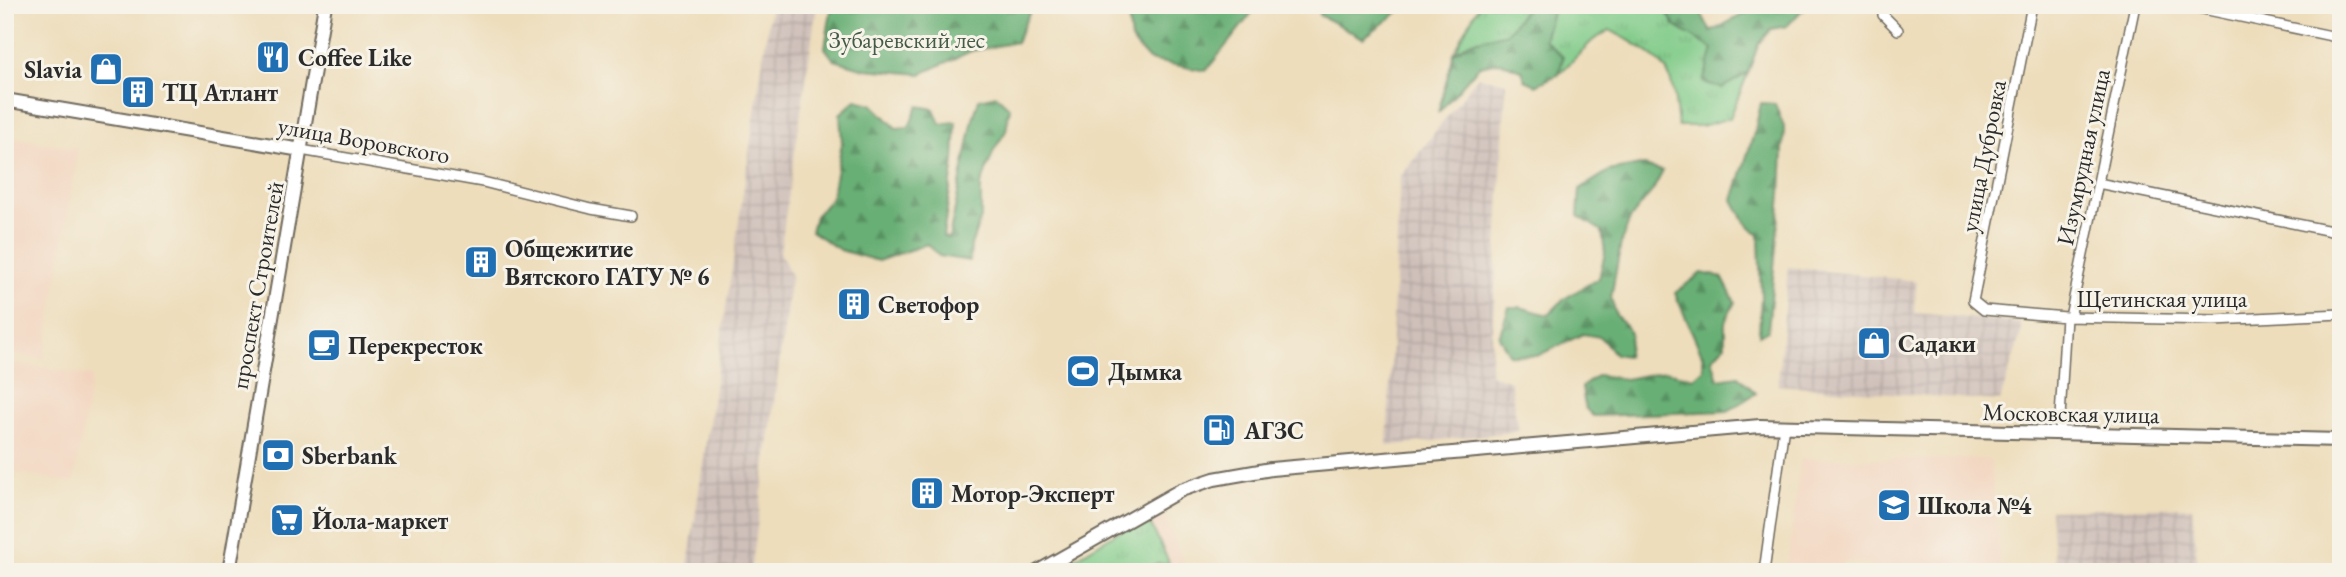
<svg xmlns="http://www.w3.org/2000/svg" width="2346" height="577" font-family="'EB Garamond',serif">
  <defs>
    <pattern id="industrial-grid" width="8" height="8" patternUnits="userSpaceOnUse" patternTransform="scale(1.75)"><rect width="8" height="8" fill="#cfc0ba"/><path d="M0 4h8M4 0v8" fill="none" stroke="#b2a5a0"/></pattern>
    <pattern id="grass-tufts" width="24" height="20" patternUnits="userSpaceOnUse" patternTransform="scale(1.75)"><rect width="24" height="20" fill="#80cb89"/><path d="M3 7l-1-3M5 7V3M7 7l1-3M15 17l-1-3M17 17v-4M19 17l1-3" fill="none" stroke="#6fae76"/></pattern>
    <pattern id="forest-firs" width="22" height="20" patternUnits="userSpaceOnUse" patternTransform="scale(1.75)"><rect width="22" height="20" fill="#68af75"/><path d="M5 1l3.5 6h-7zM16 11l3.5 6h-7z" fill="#568f60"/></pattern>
  </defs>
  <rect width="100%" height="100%" fill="#f7f3e8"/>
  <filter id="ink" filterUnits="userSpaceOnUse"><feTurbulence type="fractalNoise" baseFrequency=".0143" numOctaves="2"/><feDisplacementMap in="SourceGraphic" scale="14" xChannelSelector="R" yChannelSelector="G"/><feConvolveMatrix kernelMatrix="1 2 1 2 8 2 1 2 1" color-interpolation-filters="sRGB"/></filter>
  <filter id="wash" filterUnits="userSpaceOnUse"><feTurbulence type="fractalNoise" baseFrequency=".00686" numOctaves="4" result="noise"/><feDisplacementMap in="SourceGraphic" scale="28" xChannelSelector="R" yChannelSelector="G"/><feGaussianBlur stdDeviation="1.57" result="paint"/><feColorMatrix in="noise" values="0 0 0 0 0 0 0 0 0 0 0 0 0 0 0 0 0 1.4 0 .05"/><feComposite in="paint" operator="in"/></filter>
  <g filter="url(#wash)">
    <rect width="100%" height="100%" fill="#edddbb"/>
    <!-- built -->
    <path fill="#f2d4be" d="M5 136 78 149 44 359 5 353Z
      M5 361 92 376 73 483 5 470Z
      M1801 459H1990L2001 572H1926L1908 569 1907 572H1871V563L1844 561 1837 572H1786Z
      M1162 512 1188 572H1055Z"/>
    <!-- industrial -->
    <path fill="url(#industrial-grid)" d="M771 5H817L780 252 791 276 751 572H687Z
      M1478 77 1506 82 1490 374 1510 381 1518 431 1387 446 1400 177Z
      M1788 267 1916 281 1915 313 2020 323 2021 332 2000 401 1778 385Z
      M2192 507 2198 572H2056L2050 510Z"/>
    <!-- grass -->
    <path fill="url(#grass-tufts)" stroke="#567b5a" stroke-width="2" d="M1479 5H1529L1506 34 1470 42 1454 53Z
      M1554 5H1663L1675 26 1713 49 1722 88 1748 73 1730 118 1702 126H1678C1676 111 1674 78 1664 67 1650 51 1628 40 1610 30L1592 41 1559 74 1563 57 1544 40Z
      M1140 519 1151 525 1169 562 1165 565 1159 563 1141 572H1052Z"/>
    <!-- forest -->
    <path fill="url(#forest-firs)" stroke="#4a6d50" stroke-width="2" d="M832 5H1033L1016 42 971 51 921 74 865 69 834 60 825 48Z
      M1127 5H1258L1206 71 1149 60 1131 40Z
      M1320 5H1408L1363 38 1319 15Z
      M1529 5H1554L1544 39 1563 57 1559 74 1536 85 1525 80 1522 70 1500 62 1479 66 1438 113 1454 53 1470 42 1506 33Z
      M1663 5H1697L1711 32 1760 5H1807L1787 26 1771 29 1759 43 1748 73 1722 88 1703 82 1713 49 1675 26Z
      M996 95 1010 108 1006 131 994 150 981 185V218L971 245 970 261 939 256 927 244 878 261 840 250 811 231 815 216 831 199 842 143 840 114 856 100 872 104 896 128 909 127 918 106 934 109 940 124 956 122 954 162 943 237 949 238 973 119 979 99Z
      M1761 103 1775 104 1784 127 1781 195 1768 330 1759 335 1761 297 1759 235 1745 222 1733 200 1755 130Z
      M1640 165 1663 171 1653 190 1630 219 1621 243 1611 298 1616 315 1631 333 1627 356 1615 354 1600 337 1583 334 1537 356 1510 355 1499 337 1509 307H1520L1548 315 1564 299 1599 278 1605 253 1602 231 1578 216 1580 189 1609 171Z
      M1701 273 1722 277 1735 302 1725 322V345L1712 359 1718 379 1738 376 1756 393 1728 411 1593 416 1585 408 1582 387 1598 375 1625 379 1667 371 1694 378 1704 369 1702 355 1675 293Z"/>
  </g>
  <g filter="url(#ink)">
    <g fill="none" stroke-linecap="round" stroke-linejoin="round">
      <!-- minor casing -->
      <g stroke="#6f695d" stroke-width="12">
        <path id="minor" d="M1885 5 1883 15 1898 30
          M2032 5 1973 301 1984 310 2066 317 2214 320 2341 314
          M2184 5 2341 38
          M301 150 483 182 591 209 631 216
          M2098 183 2341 233
          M2070 317 2135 5
          M2059 434 2066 317
          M1764 572 1784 426"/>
      </g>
      <!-- secondary casing -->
      <g stroke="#6f695d" stroke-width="16">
        <path id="secondary" d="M5 100 301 150
          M229 572 325 5
          M1037 572 1181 490 1214 479 1271 469 1760 426 2341 440"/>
      </g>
      <!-- minor -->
      <use href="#minor" stroke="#fff" stroke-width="9"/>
      <!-- secondary -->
      <use href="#secondary" stroke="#fff" stroke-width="12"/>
    </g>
  </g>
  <!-- icons -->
  <defs>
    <g id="restaurant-square" transform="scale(1.75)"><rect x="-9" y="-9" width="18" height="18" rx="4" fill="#1f6fb2" stroke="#f7f3e8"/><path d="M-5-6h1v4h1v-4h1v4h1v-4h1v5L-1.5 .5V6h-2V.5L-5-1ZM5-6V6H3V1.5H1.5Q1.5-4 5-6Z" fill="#fff"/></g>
    <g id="shop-square" transform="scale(1.75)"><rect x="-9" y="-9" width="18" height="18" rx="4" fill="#1f6fb2" stroke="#f7f3e8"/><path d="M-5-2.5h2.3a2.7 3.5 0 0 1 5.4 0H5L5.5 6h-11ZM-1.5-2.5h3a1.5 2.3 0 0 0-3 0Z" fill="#fff"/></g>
    <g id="building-square" transform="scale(1.75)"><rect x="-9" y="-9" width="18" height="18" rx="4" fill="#1f6fb2" stroke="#f7f3e8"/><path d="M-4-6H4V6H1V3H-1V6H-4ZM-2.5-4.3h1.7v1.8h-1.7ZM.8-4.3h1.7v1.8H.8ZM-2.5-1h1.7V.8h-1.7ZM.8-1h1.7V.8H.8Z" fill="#fff"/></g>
    <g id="cafe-square" transform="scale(1.75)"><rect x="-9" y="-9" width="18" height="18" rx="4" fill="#1f6fb2" stroke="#f7f3e8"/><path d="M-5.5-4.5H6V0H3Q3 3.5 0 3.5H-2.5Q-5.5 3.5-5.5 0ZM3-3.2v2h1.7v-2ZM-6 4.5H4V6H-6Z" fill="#fff"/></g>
    <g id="stadium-square" transform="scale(1.75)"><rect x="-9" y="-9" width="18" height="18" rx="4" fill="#1f6fb2" stroke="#f7f3e8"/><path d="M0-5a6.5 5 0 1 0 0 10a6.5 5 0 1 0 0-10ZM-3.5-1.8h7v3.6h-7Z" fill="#fff"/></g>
    <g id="fuel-square" transform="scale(1.75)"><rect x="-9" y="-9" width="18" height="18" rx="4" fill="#1f6fb2" stroke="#f7f3e8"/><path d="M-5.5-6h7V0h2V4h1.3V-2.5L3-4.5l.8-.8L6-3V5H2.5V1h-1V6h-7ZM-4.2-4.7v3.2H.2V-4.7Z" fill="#fff"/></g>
    <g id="bank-square" transform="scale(1.75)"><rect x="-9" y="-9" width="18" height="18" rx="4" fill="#1f6fb2" stroke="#f7f3e8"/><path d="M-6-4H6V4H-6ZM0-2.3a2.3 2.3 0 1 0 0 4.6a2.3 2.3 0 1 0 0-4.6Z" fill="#fff"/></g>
    <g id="school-square" transform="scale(1.75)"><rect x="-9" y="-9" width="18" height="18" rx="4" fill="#1f6fb2" stroke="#f7f3e8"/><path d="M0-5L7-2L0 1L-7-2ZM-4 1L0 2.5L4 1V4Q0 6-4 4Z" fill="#fff"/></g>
    <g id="supermarket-square" transform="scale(1.75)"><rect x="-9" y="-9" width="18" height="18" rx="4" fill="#1f6fb2" stroke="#f7f3e8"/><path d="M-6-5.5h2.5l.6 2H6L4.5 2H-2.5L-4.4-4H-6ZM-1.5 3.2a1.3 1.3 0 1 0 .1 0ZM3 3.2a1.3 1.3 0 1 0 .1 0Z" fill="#fff"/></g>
  </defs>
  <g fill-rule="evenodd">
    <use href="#restaurant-square" x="273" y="57"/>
    <use href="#shop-square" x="106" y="69"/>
    <use href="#building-square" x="138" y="92"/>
    <use href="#building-square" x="481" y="262"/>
    <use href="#building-square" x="854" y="304"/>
    <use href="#shop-square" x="1874" y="343"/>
    <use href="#cafe-square" x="324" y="345"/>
    <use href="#stadium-square" x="1083" y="371"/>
    <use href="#fuel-square" x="1219" y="430"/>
    <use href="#bank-square" x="278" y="455"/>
    <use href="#building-square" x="927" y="493"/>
    <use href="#school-square" x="1894" y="505"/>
    <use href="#supermarket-square" x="287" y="520"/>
  </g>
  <g text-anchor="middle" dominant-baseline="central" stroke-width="6" stroke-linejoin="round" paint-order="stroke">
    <!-- park labels -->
    <g font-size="24" fill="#445b47" stroke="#f7f3e8">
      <text x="907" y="39">Зубаревский лес</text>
    </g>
    <!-- poi labels -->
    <g font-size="24" font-weight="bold" fill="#2b2b2b" stroke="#f7f3e8" text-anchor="start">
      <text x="298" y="57">Coffee Like</text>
      <text x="82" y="69" text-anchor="end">Slavia</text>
      <text x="162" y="92">ТЦ Атлант</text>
      <text x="505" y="248">Общежитие<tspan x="505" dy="28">Вятского ГАТУ № 6</tspan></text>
      <text x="878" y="304">Светофор</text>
      <text x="1898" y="343">Садаки</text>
      <text x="348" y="345">Перекресток</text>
      <text x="1108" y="371">Дымка</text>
      <text x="1244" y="430">АГЗС</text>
      <text x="302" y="455">Sberbank</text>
      <text x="951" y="493">Мотор-Эксперт</text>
      <text x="1918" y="505">Школа №4</text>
      <text x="312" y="520">Йола-маркет</text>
    </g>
    <!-- street labels -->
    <g font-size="24" fill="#2b2b2b" stroke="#f7f3e8">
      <text transform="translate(364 140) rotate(10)">улица Воровского</text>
      <text transform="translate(1983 156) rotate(-79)">улица Дубровка</text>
      <text transform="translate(2083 157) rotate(-78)">Изумрудная улица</text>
      <text transform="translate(257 285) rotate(-80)">проспект Строителей</text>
      <text x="2162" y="298">Щетинская улица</text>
      <text transform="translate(2071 413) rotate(1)">Московская улица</text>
    </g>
  </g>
  <!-- margin -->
  <rect width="2346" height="577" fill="none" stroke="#f7f3e8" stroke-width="28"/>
</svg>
